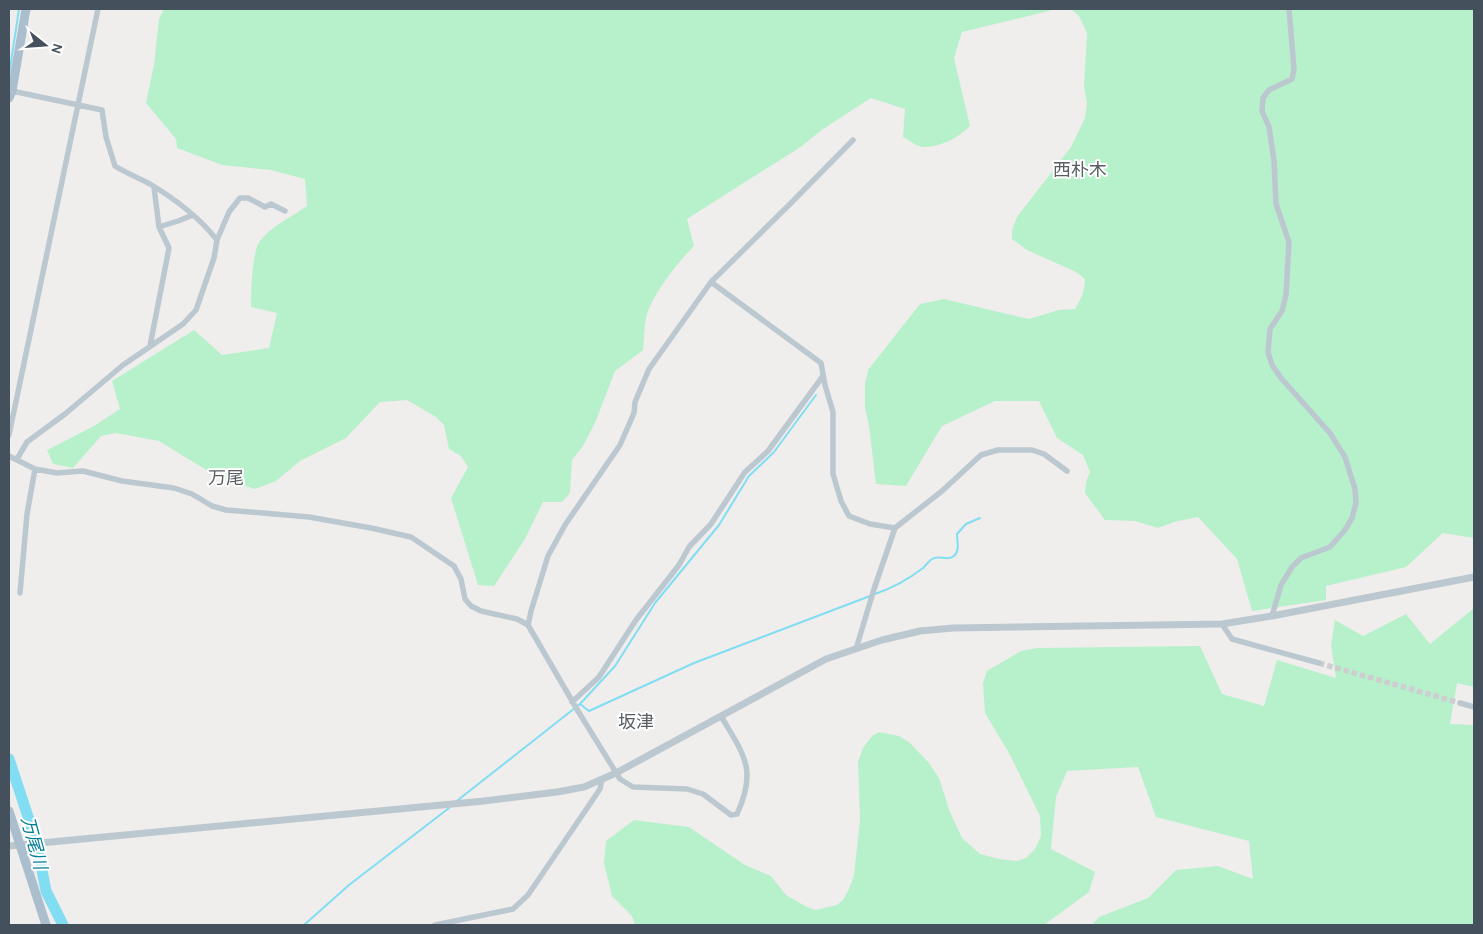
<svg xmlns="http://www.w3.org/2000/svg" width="1483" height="934" font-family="Karla,'Noto Sans JP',sans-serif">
  <rect width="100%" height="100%" fill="#f0eded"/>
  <!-- green -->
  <path fill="#b7f1cb" d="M164 9H1051L1049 11 962 32 954 58 970 126C958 138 941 147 924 147 917 147 909 140 903 137L905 109 871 98 823 129 802 146 687 219 694 246C678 262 651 296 646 318 644 328 644 340 643 350L615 371 595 423 583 446 572 460 570 493 562 502H543L525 539 494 586 478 585 451 498 468 467 461 456 449 449 444 425 436 417 407 400 380 402 346 438 300 461 276 481 255 489 216 476 159 441 116 433 101 436 73 468 53 464 47 450 94 426 120 409 112 381 194 330 222 355 269 348 277 313 251 307C251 293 252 251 260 241 271 226 292 217 307 206L305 179 271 170 222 165 177 148 176 139 146 103 154 65 159 19Z
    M1071 9H1474V538L1443 533 1406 567 1326 586V600L1252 611 1237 559 1198 517 1174 522 1158 528 1135 521 1105 520 1085 493 1086 482 1090 472 1083 455 1057 438 1039 401H995L942 426 906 486 876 484 869 426 865 408V384L868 370 920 304 944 299 1029 319 1059 310 1075 309C1081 299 1085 290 1085 279L1076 272 1027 250 1012 239V230L1017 217 1071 147 1085 118 1087 104 1084 86 1087 33 1079 16Z
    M1474 608V687L1457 683 1450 724 1474 725V925H1092L1099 917 1148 898 1176 870 1218 866 1253 879 1249 841 1156 817 1138 767 1067 771 1056 797 1051 849 1095 872 1089 892 1044 925H635L632 916 612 896 604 863 606 841 634 820 689 827 745 865 771 876 786 895 807 907 815 910 837 905 843 900 849 889 854 875 860 820 858 762 863 748 872 736 879 732 899 736 909 742 929 763 939 778 950 812 962 838 980 854 999 859 1017 861 1026 858 1035 849 1041 836 1040 816 1010 755 985 713 983 683 987 671 1021 651 1037 648 1200 646 1222 694 1264 706 1277 660 1336 678 1331 645 1335 620 1363 636 1406 614 1430 644Z"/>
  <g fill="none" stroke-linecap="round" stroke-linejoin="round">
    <!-- stream -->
    <path stroke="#81def2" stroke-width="2" d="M9 75 19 9
      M875 594C892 588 909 579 923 568 926 565 929 561 932 559 939 554 947 562 954 556 960 551 957 541 957 534L966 524 980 518
      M580 704 589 711 694 663 870 596
      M458 800 580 704 615 666 655 603 719 525 749 476 774 452 816 395
      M304 925 349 885 449 808"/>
    <!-- river -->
    <path stroke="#81def2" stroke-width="11" d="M9 759 37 844 46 891 63 925"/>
    <!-- minor-tunnel -->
    <path stroke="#ceced0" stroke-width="5.5" stroke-dasharray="5.5 3" stroke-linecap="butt" d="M1319 663 1460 703"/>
    <!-- minor -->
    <path stroke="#bcc8d0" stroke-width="5.5" d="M12 91 102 110 106 137 115 166C126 173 139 178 150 184 175 199 199 217 217 240L214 258 196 310 183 324 123 365 65 414 27 442 17 459
      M154 187 159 227
      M217 240 229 212 240 198H248L265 207 271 204 285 211
      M711 282 821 363 825 385 833 412V474L841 501 849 516 870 524 895 528
      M150 346 169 248 159 227 178 221 193 215
      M9 435 98 9
      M9 456 35 469 57 473 83 471 122 481 174 488 192 494 212 506 226 510 309 517 371 528 411 537 454 566 461 579 465 599 471 606 481 611 517 619 528 625 578 711 620 779 633 787 687 789 703 794 731 815 737 814C758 769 743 754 721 716
      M20 593 27 514 35 469
      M1272 616 1281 585 1292 567 1301 558 1330 547 1345 530 1352 518 1356 503 1355 489 1345 457 1330 433 1281 378 1272 365 1268 352 1270 329 1282 311 1286 295 1289 242 1276 204 1274 160 1269 127 1262 111 1263 98 1269 90 1292 79 1294 69 1289 9
      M1222 624 1232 639 1319 663
      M528 625 531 611 548 556 565 525 620 445 634 413 635 402 649 369 711 282 792 202 853 140
      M856 649 874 589 895 528 942 491 981 455 998 450H1032L1044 454 1067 471
      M572 702 599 677 636 620 679 565 689 547 711 524 745 472 768 451 823 376
      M1460 703 1474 707
      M435 925 513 909 528 895 600 789 602 779"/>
    <!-- tertiary -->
    <path stroke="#bcc8d0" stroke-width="7" d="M9 846 484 801 557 792 584 787 616 773 826 659 882 640 920 631 953 628 1222 624 1272 616 1474 577"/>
    <!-- primary -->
    <path stroke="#aabece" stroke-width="9" d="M9 98 12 91 26 9
      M9 811 46 925"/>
  </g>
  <g text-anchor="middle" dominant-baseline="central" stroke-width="4" stroke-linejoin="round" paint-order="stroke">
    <!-- neighbourhood labels -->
    <g font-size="18" fill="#595e62" stroke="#fff">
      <text x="1080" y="170">西朴木</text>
      <text x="226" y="478">万尾</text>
      <text x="636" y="722">坂津</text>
    </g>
    <!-- water labels -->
    <g font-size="18" font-style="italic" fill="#057f98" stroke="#fff">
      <text transform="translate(34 843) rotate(75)">万尾川</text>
    </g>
  </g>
  <!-- border -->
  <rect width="1483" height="934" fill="none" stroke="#44515c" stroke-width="20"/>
  <!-- north arrow -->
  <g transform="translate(45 45) rotate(107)" stroke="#ffffff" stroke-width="4" paint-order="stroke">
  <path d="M0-4L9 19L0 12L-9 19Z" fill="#44515c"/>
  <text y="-8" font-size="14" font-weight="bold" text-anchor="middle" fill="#44515c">N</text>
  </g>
</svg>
